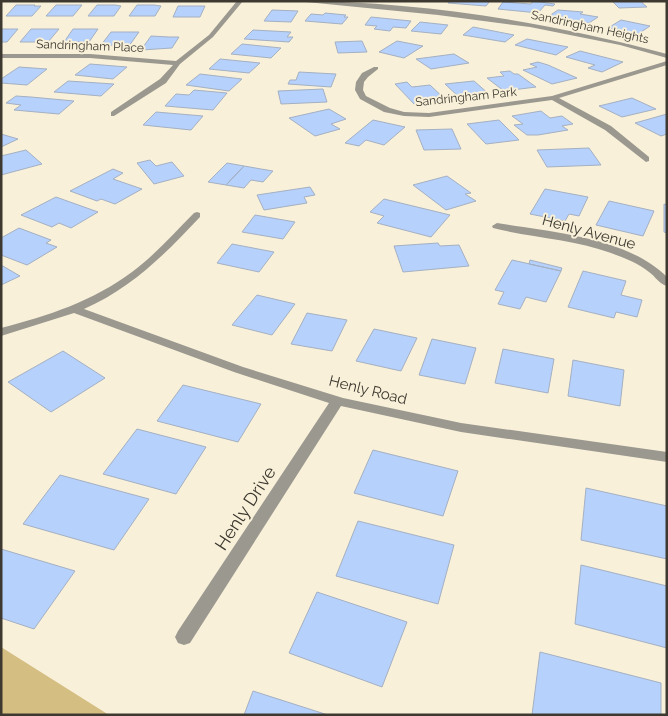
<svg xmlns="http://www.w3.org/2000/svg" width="668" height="716" font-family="Raleway,sans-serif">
  <rect width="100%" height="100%" fill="#f8f0d9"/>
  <!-- forest -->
  <path fill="#d4be82" d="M1 647 109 715H1Z"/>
  <!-- building -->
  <path fill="#b6d1fb" stroke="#a4b0c3" d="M449 1H490L486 6 448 3Z
    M533 1 555 4 553 6 545 5 538 13 498 9 503 2 531 4Z
    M612 1H640L647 7 619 8Z
    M16 5H35L34 6H41L32 16H6Z
    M56 5H82L73 16H46Z
    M97 5H115L121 6 114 16H88Z
    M137 5H154L161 6 155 16H129Z
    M178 6H205L200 17H173Z
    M272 10 298 11 291 22 264 21Z
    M558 10 583 12 580 14 598 17 589 23H577L549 16Z
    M325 13 346 15 344 17H348L342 24 305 21 311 14 323 15Z
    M371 17 411 21 406 28 393 27 390 31 374 29 377 26 365 25Z
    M621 20 650 26 638 34 608 28Z
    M420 22 448 25 441 34 411 31Z
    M473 27 514 35 505 42 463 35Z
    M1 29H18L7 42H1Z
    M31 29H59L48 42H20Z
    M73 29H98L89 42H64Z
    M253 30 291 32 287 37H293L289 42 244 39Z
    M111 32H139L129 46 101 45Z
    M151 36 169 37H179L172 48 141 50Z
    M527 39 568 47 556 55 515 45Z
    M362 41 367 52 338 53 335 42Z
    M397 41 423 46 404 58 379 52Z
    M242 44 281 48 271 58 231 54Z
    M580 51 623 62 602 72 588 68 595 65 566 57Z
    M454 54 469 63 431 69 416 59Z
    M220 59 260 63 249 73 209 69Z
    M538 62 548 65 577 78 552 84 523 70 537 67 530 64Z
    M90 64 127 67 113 79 75 75Z
    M19 67 47 69 27 85 1 83V79Z
    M510 71 514 74H518L536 87 504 91 487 78 504 76 500 72Z
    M299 72 336 74 331 87 288 84 290 80H296Z
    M200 74 242 79 229 91 186 85Z
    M68 81 114 84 101 96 54 92Z
    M474 81 490 95 460 98 445 84Z
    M407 82 412 87 430 85 447 101 415 105 395 84Z
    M323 89 327 102 281 104 278 91Z
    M194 90 227 93 213 110 165 106 176 94 189 95Z
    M16 96 31 97 74 101 59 114 14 110 21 105 6 103Z
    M632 98 656 109 622 117 599 106Z
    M329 109 346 119 331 124 340 129 315 136 289 118Z
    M541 111 550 118 562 116 573 124 562 126 568 130 538 135H527L514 125 523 124 512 116Z
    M156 112 203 116 191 130 143 125Z
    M667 114V134L661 136 635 123Z
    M373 120 405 127 384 145 366 140 359 146 345 143Z
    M499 120 519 140 486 144 467 124Z
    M452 129 461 149 424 150 416 130Z
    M1 134 18 139 1 147Z
    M589 148 601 165 547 167 537 150Z
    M26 150 42 164 1 175V156Z
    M150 160 156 166 172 162 184 176 154 184 137 163Z
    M227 163 244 166 226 185 208 182Z
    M244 166 261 169 273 171 263 182 251 180 244 188 226 185Z
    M113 169 123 173 113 179 142 189 115 204 101 199 97 201 70 191Z
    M447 176 471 193 465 194 476 201 446 210 413 185Z
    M310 187 315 195 304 197 307 203 264 210 257 195Z
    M545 189 588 197 579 216 569 214 565 221 530 214Z
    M56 197 98 212 71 228 59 223 52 227 21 215Z
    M384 199 450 215 431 237 377 223 384 216 370 212Z
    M609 201 654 211 643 236 596 225Z
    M664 204 667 205V233L664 232Z
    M255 215 295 222 283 239 242 232Z
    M19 228 51 240 46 243 57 247 27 265 1 255V238Z
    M438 243 440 246 459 245 469 266 403 272 394 246Z
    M232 244 274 252 259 272 217 263Z
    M512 260 561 271 546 302 526 297 520 309 498 304 504 292 495 290Z
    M530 260 562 268 561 271 529 264Z
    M1 265 20 276 1 285Z
    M583 271 626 281 621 295 642 300 637 317 616 312 614 318 568 307Z
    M257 295 295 304 272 335 232 325Z
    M307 313 347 320 332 351 291 344Z
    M374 329 417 338 401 371 356 361Z
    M432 339 476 348 465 384 419 375Z
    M503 349 554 359 548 393 495 383Z
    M63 351 105 378 51 412 8 382Z
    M573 360 624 370 620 406 568 396Z
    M183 385 261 404 238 442 157 421Z
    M137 429 206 447 176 494 103 474Z
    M373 450 458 471 443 516 354 493Z
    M60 475 149 499 114 550 23 524Z
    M586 488 667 506V559L581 540Z
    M358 521 454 545 438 604 336 576Z
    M1 549 75 571 34 629 1 618Z
    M581 565 667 586V648L575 624Z
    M317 592 407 622 382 687 289 653Z
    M540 652 661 683V715H532Z
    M253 691 328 715H244Z"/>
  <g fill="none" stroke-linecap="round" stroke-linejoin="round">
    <!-- minor -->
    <path fill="#9b988f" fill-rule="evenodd" d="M237 1H243L213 37 180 64 166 83 114 116H111V112L160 79 173 65 90 58H1V54H90L176 61 209 35Z
      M296 1C418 1 549 22 667 54V58L620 45 530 27 438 15Z
      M667 61V65L559 98 611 126 649 157V161L646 162 605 130 552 100 429 117 404 116 384 112 360 99 355 90 356 82 362 73 374 67H378V69L368 77 364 82 363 90 366 96 390 108 404 112 429 113 552 96Z
      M197 212 200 213V217C165 254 132 288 84 309L243 367 343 398 461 423 667 452V462L461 432 341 406 190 643 184 645 178 643 175 637 178 631 329 403 234 372 74 313 1 336V328C48 316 93 301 132 272 155 255 174 233 194 213Z
      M497 223C550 232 627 237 667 277V286C659 284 655 276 649 272 638 263 624 258 611 253 573 239 532 238 493 228L492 226Z"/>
  </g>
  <g text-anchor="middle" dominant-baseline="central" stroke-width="4" stroke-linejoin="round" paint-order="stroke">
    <!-- far-street labels -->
    <g font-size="12" fill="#3d3930" stroke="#f8f0d9">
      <text transform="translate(590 27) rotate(12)">Sandringham Heights</text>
      <text transform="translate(90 46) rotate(2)">Sandringham Place</text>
      <text transform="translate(466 97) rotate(-6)">Sandringham Park</text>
    </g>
    <!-- street labels -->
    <g font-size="15" fill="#3d3930" stroke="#f8f0d9">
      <text transform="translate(589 232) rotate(15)">Henly Avenue</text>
      <text transform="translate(368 390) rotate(14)">Henly Road</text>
    </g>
    <!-- near-street labels -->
    <g font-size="18" fill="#3d3930" stroke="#f8f0d9">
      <text transform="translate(245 508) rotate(-57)">Henly Drive</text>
    </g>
  </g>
  <!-- border -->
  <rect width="668" height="716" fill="none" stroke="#3d3930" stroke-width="5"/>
</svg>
